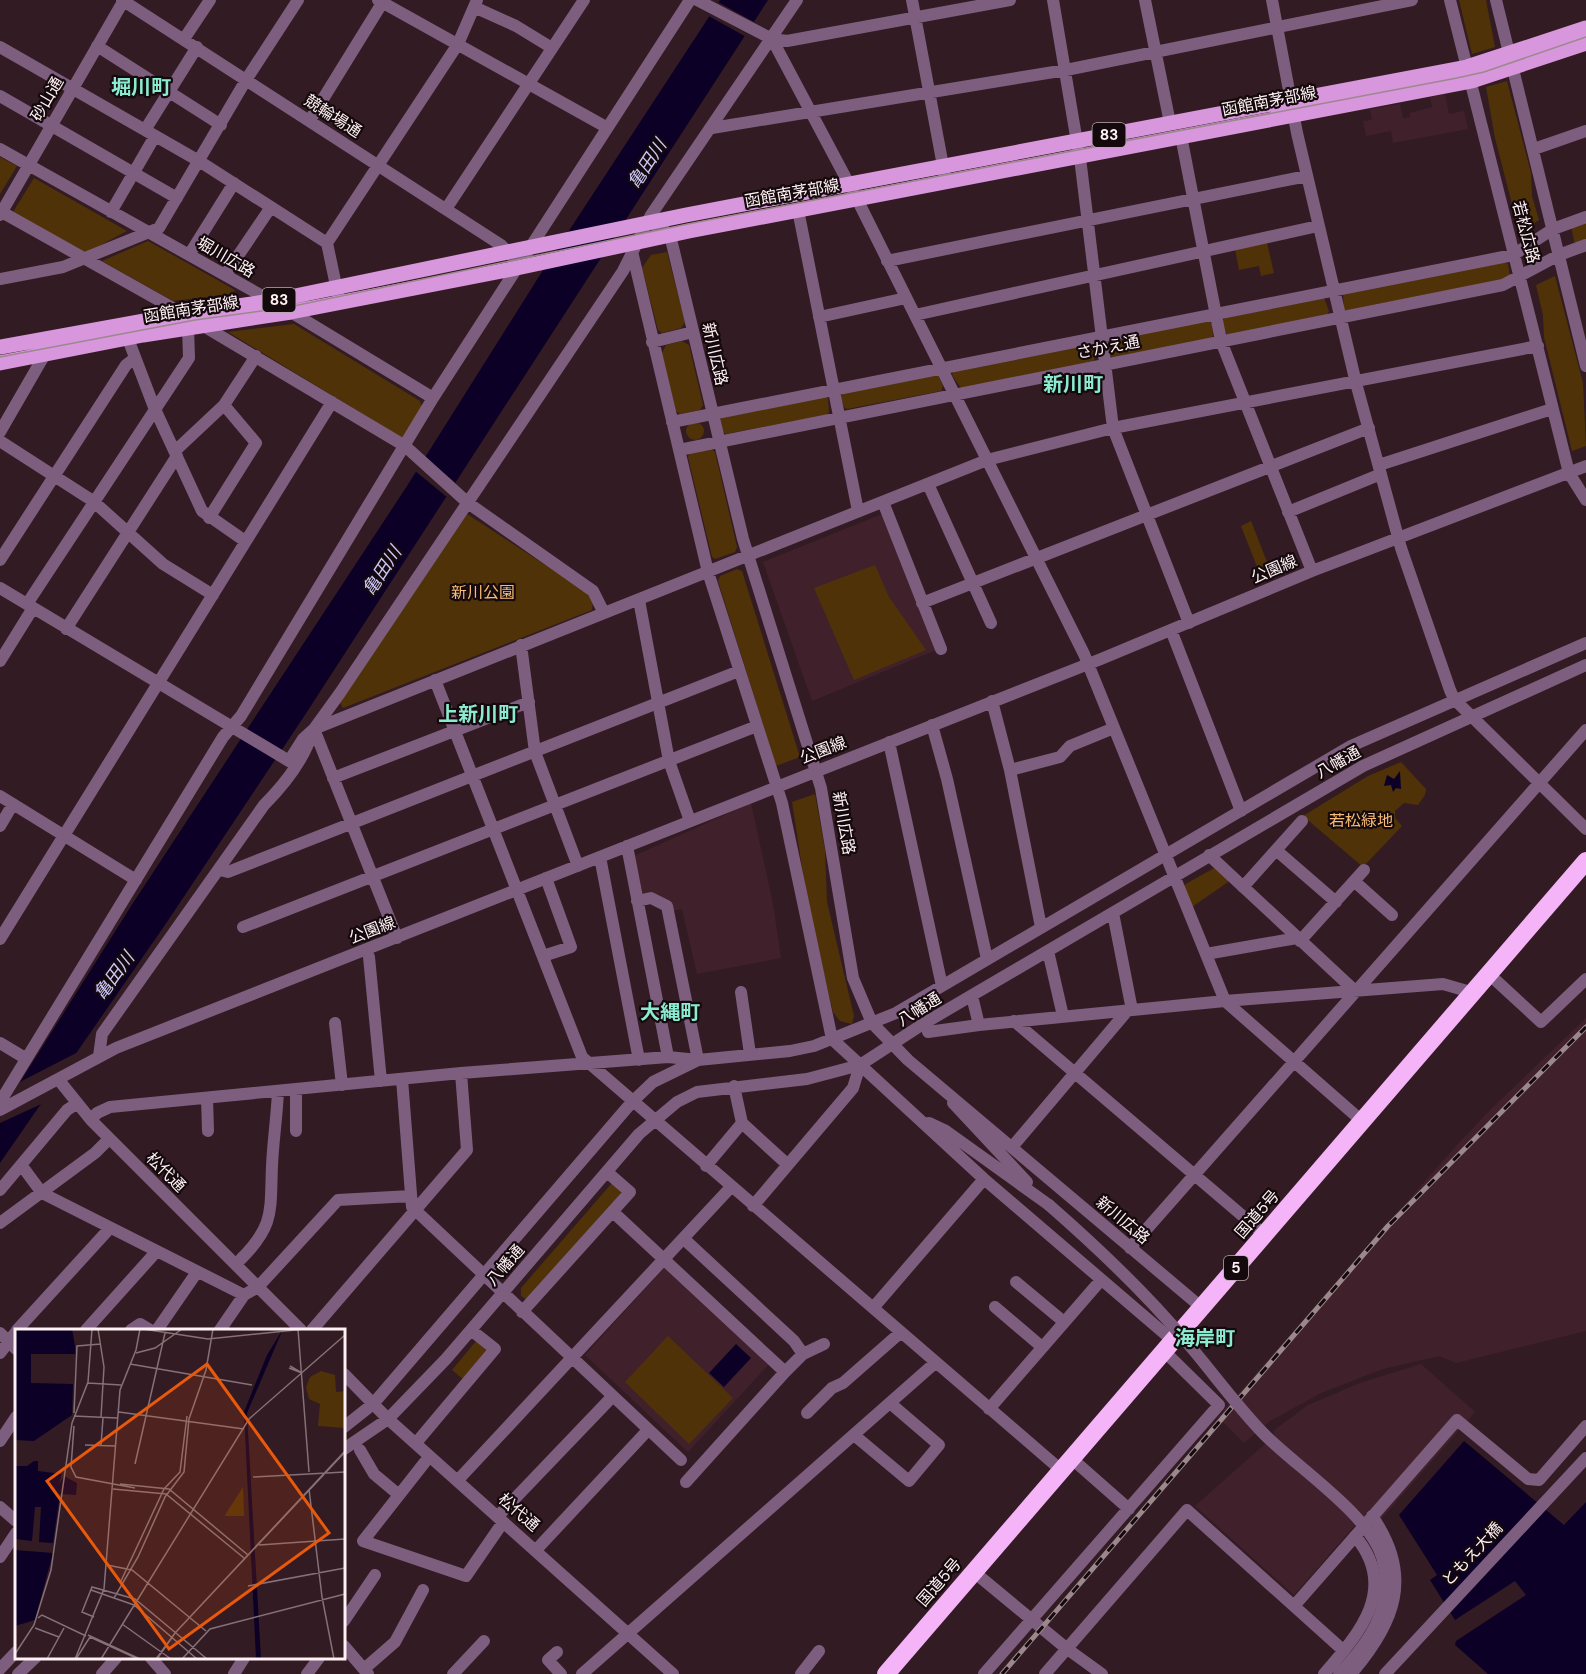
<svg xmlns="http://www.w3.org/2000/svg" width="1586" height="1674" font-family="'DM Sans','Noto Sans JP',sans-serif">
  <rect width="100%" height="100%" fill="#331b23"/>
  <!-- built -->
  <path fill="#40212b" d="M1445 94 1449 114 1464 111 1468 129 1393 143 1391 131 1366 136 1363 121 1372 120 1370 109 1400 104 1403 118 1410 117V113L1432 107 1430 97Z
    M882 514 936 650 812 701 763 562Z
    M751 803 773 904 781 958 697 974 682 909 670 911 638 898 632 857Z
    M1586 1018V1331L1456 1363 1439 1356 1383 1369 1321 1393 1270 1421 1244 1443 1218 1417 1456 1146 1492 1108Z
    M666 1266 771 1362 688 1452 585 1355Z
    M1421 1364 1475 1412 1375 1526 1363 1516 1294 1595 1195 1506 1275 1435 1273 1431 1308 1405 1360 1383Z"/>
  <!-- green -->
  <path fill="#503209" d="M1459 0H1486L1495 47 1472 54Z
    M1507 81 1531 173 1532 196 1539 220 1533 224 1532 230 1520 235 1495 138 1486 87Z
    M0 157 17 166 0 194Z
    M34 178 127 231 86 253 13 212Z
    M1586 221V241L1575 245 1571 226Z
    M148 241 235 290 231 294 173 301 102 261Z
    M1267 243 1274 273 1261 276 1259 266 1239 270 1235 249Z
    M667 252 685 322 681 328 662 333 658 330 642 268 651 255Z
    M1502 261 1508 264 1510 276 1507 280 1348 312 1344 309 1343 294Z
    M1555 276 1583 383 1586 446 1572 451 1544 337 1543 315 1536 285Z
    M1324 298 1329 311 1327 315 1228 335 1225 333 1222 321 1225 318Z
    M1207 320 1212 324 1213 336 1209 341 1114 358 1110 356 1107 346 1110 340Z
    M294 324 420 401 422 407 404 439 228 332Z
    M682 341 689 345 703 405 700 410 680 414 674 410 662 353 666 345Z
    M1091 344 1095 358 1093 362 961 388 952 375 954 371Z
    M938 375 943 386 941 391 847 409 844 407 841 397 843 393Z
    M825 396 828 398 829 412 826 415 726 434 723 432 720 420 723 416Z
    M686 431a9 9 0 1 1 18 0a9 9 0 1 1-18 0Z
    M710 448 715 452 737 547 735 552 715 559 712 557 688 457 690 452Z
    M467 514 587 592 593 601 592 610 343 708 340 703Z
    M1251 521 1271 572 1261 577 1241 526Z
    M875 565 889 597 926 650 854 680 814 588Z
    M737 569 742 571 800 757 776 766 718 581 720 576Z
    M1401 762 1426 789 1425 795 1418 805 1404 803 1395 811V818L1402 826 1363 867 1303 816 1368 776Z
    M815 794 825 850 827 902 854 1016 852 1024 840 1021 833 1012 808 906 792 802Z
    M1216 867 1231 880 1192 907 1184 885Z
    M612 1183 622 1192 527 1300 521 1296V1288Z
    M668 1336 733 1398 689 1444 625 1382Z
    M477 1340 488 1350 464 1380 452 1370Z"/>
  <!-- water -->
  <path fill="#0c0027" d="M720 0H768L303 718 165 925 0 1163V1114L133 903 407 486 538 278Z
    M1400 771 1401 789 1396 788 1393 792 1391 785 1384 786 1387 775 1394 779Z
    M736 1344 751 1358 724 1387 709 1373Z
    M1464 1441 1564 1525 1586 1502V1674H1488L1455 1645 1456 1641 1526 1595 1515 1581 1455 1620 1430 1580 1437 1575 1399 1515Z"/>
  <!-- pier -->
  <path fill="#331b23" d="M716 1 756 23 748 38 707 15Z
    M423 456 457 484 448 498 414 470Z
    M82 1050 48 1101 0 1123V1112L16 1084Z"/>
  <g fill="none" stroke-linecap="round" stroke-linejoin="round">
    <!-- minor -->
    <path stroke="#7d5e7f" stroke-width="12" d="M122 0 501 245 512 256
      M378 0 606 127
      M697 0 772 39 787 41 1010 0
      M912 0 946 182
      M1053 0 1081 166 1113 428 1189 623
      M1145 0 1170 123
      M1272 0 1297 133 1356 383 1401 548 1450 690 1454 699 1586 829
      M1450 0 1569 473 1586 500
      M1496 0 1586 366
      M474 7 516 26 552 48
      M184 39 210 0
      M772 39 857 199 1084 654 1225 1001 1363 1122
      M97 46 221 125
      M0 47 199 161 327 243
      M0 96 177 198
      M310 120 384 0
      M712 128 1066 70 1412 0
      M145 130 197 47
      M1181 136 1221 341 1312 571
      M0 149 291 312 433 398
      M1534 149 1586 131
      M446 209 584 0
      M798 210 858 511
      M0 211 187 316
      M111 212 155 136
      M0 215 124 0
      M647 223 660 227 670 235 743 539 821 788 853 978 872 1023 908 1060 1201 1307
      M630 243 708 572 782 803 832 1039 984 1179 1172 1340
      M189 255 234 183
      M887 261 1307 176
      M225 275 271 207
      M0 279 63 267 159 228 246 80 298 0
      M338 295 327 243 458 44 477 0
      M915 315 1318 226
      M819 317 906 298
      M202 325 405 446 468 503 593 591 604 613
      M125 331 154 407 202 511 245 541
      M652 342 693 332
      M672 422 1513 255 1553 229 1586 217
      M0 432 45 354
      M0 441 93 501 163 564 213 595
      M679 450 1503 285 1559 255 1586 245
      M175 451 224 405 256 356
      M1379 465 1552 409
      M928 484 991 623
      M883 502 941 649
      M1288 512 1381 474
      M209 518 256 443 224 405
      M0 560 126 365 134 359
      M0 588 289 761 303 739 314 729 340 693 623 271 651 215 797 0
      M639 600 669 761 690 821
      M922 603 1369 428
      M27 604 189 358 188 327
      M66 629 177 456
      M1171 630 1241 811
      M521 645 535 752 578 866
      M0 661 33 608
      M435 680 582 1057 1061 1470
      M992 701 1010 770 1041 927
      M932 725 947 779 987 959
      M314 729 987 460 1113 428 1538 346
      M314 729 397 938
      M889 742 942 986
      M1010 770 1060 757 1070 746 1114 728
      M333 778 529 702
      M0 796 136 880
      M0 826 13 804
      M627 846 668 1057
      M1276 850 1336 902
      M1209 855 1354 990
      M600 857 639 1060
      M220 870 228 872 739 671
      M1354 881 1392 915
      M1243 887 1302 821
      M1113 913 1132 1010
      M243 927 757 726
      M0 939 332 402
      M1300 941 1364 870
      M1048 951 1063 1016
      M1206 954 1297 938
      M543 956 571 947 546 878
      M369 957 381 1081
      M1490 975 1541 1022 1586 979
      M741 992 750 1054
      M972 996 979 1025 1225 1001 1443 984 1474 993
      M1014 1021 1265 1235
      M335 1023 342 1085
      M928 1032 979 1025
      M0 1043 25 1058
      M99 1056 102 1034 264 805C284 785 305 758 313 730
      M58 1079 91 1120 301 1330
      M402 1079 412 1207 681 1460
      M734 1086 742 1123 788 1165
      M296 1090V1131
      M207 1098 208 1131
      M0 1102 223 737 241 716 433 398 690 0
      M953 1103 1027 1182
      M0 1110 116 1048 1101 659 1312 571 1586 466
      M91 1120 97 1113 110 1107 461 1073 668 1057 698 1060 667 906 651 898 637 901
      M929 1123 946 1131 1049 1205
      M1013 1146 1128 1010
      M22 1166 42 1193 244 1295 258 1287 338 1200 411 1196
      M706 1166 742 1123
      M0 1190 67 1110 76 1104
      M753 1206 853 1088 860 1065
      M613 1212 785 1372
      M0 1223 95 1153 109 1139
      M684 1239 794 1341 803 1354
      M1130 1248 1586 730
      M241 1259C275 1225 270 1211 272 1166 273 1141 277 1116 278 1091
      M1016 1282 1064 1322
      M995 1307 1042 1347
      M873 1308 984 1179
      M522 1312 630 1192 607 1172
      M17 1330 110 1228
      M86 1330 156 1252
      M131 1330 140 1324 150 1330
      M157 1330 197 1272
      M220 1330 244 1295
      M312 1330 467 1150 461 1073
      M0 1333 16 1349
      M0 1353 16 1332
      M344 1374 388 1419 673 1674
      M989 1409 1101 1280
      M807 1413 832 1388 843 1383 900 1333
      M344 1427 373 1404 632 1102 653 1082 698 1060 790 1051 814 1046 896 1013 1351 746 1586 643
      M854 1435 909 1481 939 1445 890 1403
      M0 1441 16 1417
      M416 1443 495 1349 471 1330
      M344 1449 388 1419 446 1359 639 1134 677 1102 697 1092 807 1079 860 1065 923 1024 1363 766 1586 665
      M360 1450 374 1474 399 1495
      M1071 1458 1129 1509
      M425 1462 363 1541 466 1576 499 1528
      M458 1480 731 1187
      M686 1482 785 1372 803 1354 824 1344
      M0 1507 16 1521
      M498 1516 612 1397
      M536 1550 648 1430
      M0 1557 16 1533
      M974 1572 1066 1648 1102 1674
      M1294 1606 1457 1420 1528 1479 1539 1480 1586 1426
      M344 1621 375 1575
      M344 1646 368 1674
      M557 1652 548 1660 561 1674
      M151 1658 165 1674
      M0 1669 16 1652
      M364 1669 395 1642 423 1590
      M18 1674 35 1658
      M102 1674 116 1658
      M234 1674 244 1658
      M307 1674 319 1658
      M453 1674 484 1641
      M582 1674 935 1363
      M801 1674 819 1651
      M984 1674 1219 1405 1164 1351
      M1045 1674 1187 1510 1344 1651
      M1324 1674C1360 1633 1399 1588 1355 1536
      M1351 1674C1395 1623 1414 1576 1372 1516
      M1385 1674 1586 1458"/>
    <!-- major -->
    <path stroke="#d896dc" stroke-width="15" d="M0 347 183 314 271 301 686 215 1467 67 1586 28
      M0 363 143 335 291 312 517 268 689 231 1472 81 1586 43"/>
    <!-- highway -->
    <path stroke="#f4b4f7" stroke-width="18" d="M886 1674 1586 861"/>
    <!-- tram -->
    <path stroke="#9b888d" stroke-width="1.5" d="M0 357 195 320 284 308 688 224 1457 78 1484 72 1586 37"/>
    <!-- rail casing -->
    <g stroke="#9b888d" stroke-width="5">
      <path id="rail" d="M1002 1674 1388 1226 1586 1027"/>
    </g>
    <!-- rail -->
    <use href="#rail" stroke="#14090c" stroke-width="3" stroke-dasharray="9" stroke-linecap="butt"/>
    <!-- minor-bridge -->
    <path stroke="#7d5e7f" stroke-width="12" d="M1049 1205C1097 1247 1143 1290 1184 1339 1211 1370 1235 1404 1263 1433 1295 1466 1369 1514 1382 1557 1396 1604 1370 1642 1339 1674"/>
  </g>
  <g text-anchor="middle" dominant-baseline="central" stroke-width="4.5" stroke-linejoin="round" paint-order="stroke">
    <!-- shield labels -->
    <g fill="#14090c" stroke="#b8abae" stroke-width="1.5">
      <rect x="1092.5" y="123" width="33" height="24" rx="4.5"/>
      <rect x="262.5" y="288" width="33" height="24" rx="4.5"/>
      <rect x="1224" y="1256" width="24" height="24" rx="4.5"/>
    </g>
    <g font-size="15" font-weight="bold" fill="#fff1f4">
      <text x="1109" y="135">83</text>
      <text x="279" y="300">83</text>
      <text x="1236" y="1268">5</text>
    </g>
    <!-- street labels -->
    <g font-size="16" fill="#fff1f4" stroke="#14090c">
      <text transform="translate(47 99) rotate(-60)">砂山通</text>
      <text transform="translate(1269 101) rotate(-11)">函館南茅部線</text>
      <text transform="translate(333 116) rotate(33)">競輪場通</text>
      <text transform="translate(792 193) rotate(-10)">函館南茅部線</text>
      <text transform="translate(1526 232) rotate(75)">若松広路</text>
      <text transform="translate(226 257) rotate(30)">堀川広路</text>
      <text transform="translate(191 309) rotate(-9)">函館南茅部線</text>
      <text transform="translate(1108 347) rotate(-11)">さかえ通</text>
      <text transform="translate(715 354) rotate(77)">新川広路</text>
      <text transform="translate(1274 569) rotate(-23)">公園線</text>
      <text transform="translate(823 750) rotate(-21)">公園線</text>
      <text transform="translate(1338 762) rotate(-29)">八幡通</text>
      <text transform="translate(844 823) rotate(80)">新川広路</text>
      <text transform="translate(372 930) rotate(-21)">公園線</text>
      <text transform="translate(919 1009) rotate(-32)">八幡通</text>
      <text transform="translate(166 1172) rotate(45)">松代通</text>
      <text transform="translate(1257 1214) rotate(-49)">国道5号</text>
      <text transform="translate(1123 1220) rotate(40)">新川広路</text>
      <text transform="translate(505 1265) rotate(-49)">八幡通</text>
      <text transform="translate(519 1512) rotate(41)">松代通</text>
      <text transform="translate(1472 1554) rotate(-47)">ともえ大橋</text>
      <text transform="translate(939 1582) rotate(-49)">国道5号</text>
    </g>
    <!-- park labels -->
    <g font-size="16" fill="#f7bb75" stroke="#14090c">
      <text x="483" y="592">新川公園</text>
      <text x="1361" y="820">若松緑地</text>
    </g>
    <!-- water labels -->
    <g font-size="18" font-style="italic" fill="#cdc8f8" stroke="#14090c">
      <text transform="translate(647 164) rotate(-57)">亀田川</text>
      <text transform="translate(382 571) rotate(-57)">亀田川</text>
      <text transform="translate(114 976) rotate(-54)">亀田川</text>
    </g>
    <!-- quarter labels -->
    <g font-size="20" font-weight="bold" fill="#8aebd0" stroke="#14090c">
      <text x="141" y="87">堀川町</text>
      <text x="1073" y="384">新川町</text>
      <text x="478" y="714">上新川町</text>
      <text x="670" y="1012">大縄町</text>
      <text x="1205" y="1338">海岸町</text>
    </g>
  </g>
  <!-- overview -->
  <g transform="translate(15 1329)">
    <rect width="330" height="330" fill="#331b23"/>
    <path d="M306 42 320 46 321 63 330 62V99L303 97 305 75 294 70 291 58 295 48ZM228 158 229 187H210V186Z" fill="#503209"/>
    <path d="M0 0H57L60 17V25H16V54L58 55 57 86 19 112 0 111ZM268 0 232 84 246 330H241L229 83 252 26ZM19 132H23V142L47 145 44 155 49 147 62 154 61 166 45 165 38 214 24 213 26 178H20L17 212 0 210V137H12ZM0 221 38 224 20 291 0 297Z" fill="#0c0027"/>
    <path fill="none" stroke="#857177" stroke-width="1.5" d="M83 0 89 38 86 88M128 0 193 10 290 0M283 0 294 143M121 24 140 19 167 0M115 35 237 56M274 39 287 44 275 37M73 54 106 56M104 83 229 100M59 84 62 17 86 15M59 87 102 89M59 97 56 138 61 148 120 159M70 116 101 117M86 116 88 89M120 135 150 4M238 148 330 143M105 155 154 160 233 226M98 160 151 165 229 229M294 160 307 268 319 330M244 216 330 210M92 236 117 241 191 302M106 252 149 160 165 143 172 87M233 257 330 239M76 261 119 276 182 330M99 269 123 228 150 168 169 143 174 90 191 41 198 0M79 288 67 283 77 258 120 270 192 330M23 289 27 286 71 307M107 295 156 330M20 299 44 308M73 306 125 330M0 325 19 296 36 241 57 94 73 53 77 0M32 330 49 299M60 330 89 260 105 61 121 21 125 0M61 330 75 308 123 330M86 330 234 90 330 6M141 330 160 304 330 122M142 330 160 304 330 123M167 330 195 300 330 265"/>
    <path fill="#e8590c" fill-opacity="0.15" stroke="#e8590c" stroke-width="3" d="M192 35 314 204 154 320 32 152Z"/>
    <rect width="330" height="330" fill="none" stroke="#fff1f4" stroke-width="3"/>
  </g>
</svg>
